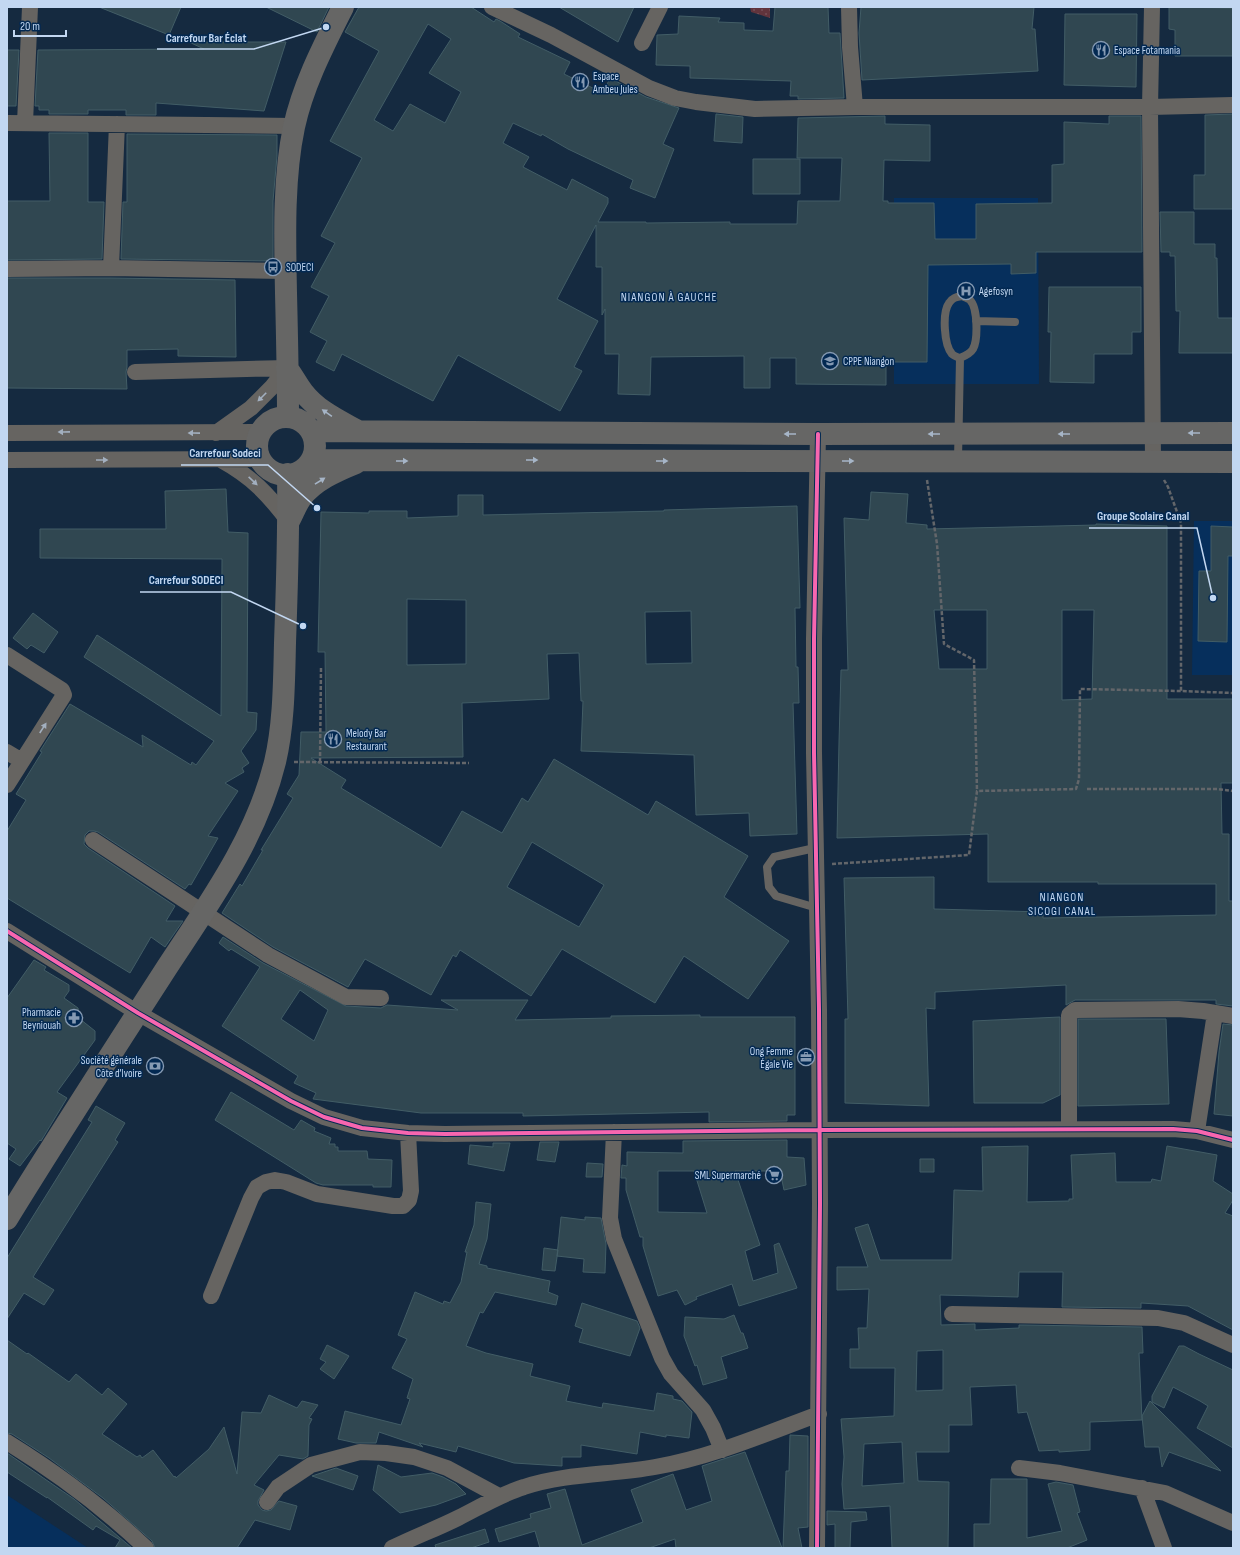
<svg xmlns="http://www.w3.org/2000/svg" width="1240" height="1555" font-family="'Sofia Sans Condensed',sans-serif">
  <defs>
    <pattern id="grass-dots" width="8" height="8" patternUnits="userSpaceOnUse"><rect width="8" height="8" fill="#61343c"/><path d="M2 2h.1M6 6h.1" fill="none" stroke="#765159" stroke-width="1.8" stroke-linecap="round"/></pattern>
  </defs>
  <rect width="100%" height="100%" fill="#152a40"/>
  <!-- built -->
  <path fill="#062f5c" d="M894 198H1038L1039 384H894Z
    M1194 521H1233V675H1192Z
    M7 1495 88 1548H7Z"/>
  <!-- grass -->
  <path fill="url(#grass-dots)" d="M750 7H770V18L751 12Z"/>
  <!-- building -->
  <path fill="#304751" stroke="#425d66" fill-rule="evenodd" d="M99 7H181L169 35Z
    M266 7H329L317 32Z
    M359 7H471L494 22 496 19 500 21 520 34 518 37 570 62 564 74 603 93 610 78 646 97 679 108 663 144 674 149 655 198 630 188 633 180 568 149 542 134 541 136 513 123 503 143 529 157 523 167 567 190 572 179 608 198V203L598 222H646V223L730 222V224H797L798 201H840L842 158H797L798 118 885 116V124L930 125V161L884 160 883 201H888V203H934L935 239H976V204L1052 203V165L1064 164V122L1109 124V116H1141L1142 252H1036V273L1011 274V264L928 265 927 362H886V385L796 384V358H770V388H744V356L651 357 650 395 618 394 619 354H605V309L602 315V267H596V225L557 299 598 321 574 367 582 371 560 411 458 355 433 401 342 354 334 371 316 362 327 341 310 332 329 296 311 287 335 243 321 236 362 158 330 141 379 51 345 32ZM428 24 451 39 429 73 461 92 445 123 410 104 393 131 374 120Z
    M559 7H634L618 42Z
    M775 7H828L829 33H840L844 98 798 99V96H790L791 81 690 78V66L656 65 657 35 678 34 679 16 720 18 718 22 744 23V30L773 31Z
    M861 7H1034L1032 29H1035L1038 71 862 80 859 33Z
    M1169 7 1233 8V56H1175V30L1169 29Z
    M1065 14H1137L1136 87 1064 85Z
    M189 42H286L264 111 156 103V115H126V110H88V114H49V110H39V106H35L38 50 204 49Z
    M7 50H19L16 106H7Z
    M716 114 743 117 742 143 714 141Z
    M1233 114V209H1194V175H1205V115Z
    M49 133H88V202H104L102 259 7 260V201H50Z
    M127 134 277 135V156L273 201V261L121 259 123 202H127Z
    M753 159H800V194H753Z
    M1160 212H1194V244H1215V258H1217L1218 318H1233V353H1179L1180 311H1176L1175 256H1170V252H1161Z
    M7 278H111L235 280 236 357 178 356V349L127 350V367L126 372 127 389 7 388Z
    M1049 287H1141V332H1132V354H1094V383L1050 382 1051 332H1048Z
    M226 489 228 532 248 533 247 712 257 713 256 730 241 751 249 763 242 768 244 772 225 783 238 791 208 836 218 838 191 885 189 884 185 889 98 832 94 831H89L85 835 84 844 88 848 175 906 166 921H183L165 947 151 937 130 973 7 898V831L26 800 16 794 42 752 40 751 70 704 143 747 142 735 191 765 192 762 196 765 214 741 84 657 97 635 221 716 222 559 40 558V529H166L165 491Z
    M871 492 908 494 906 523 927 525V529L1096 525V524L1167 526V699H1233V783H1221L1222 834H1229V901H1233V1006L1216 1004V1000H1075L1066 1005V985L935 992V1009L926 1008 929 1106 845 1103V1019H848L844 878 934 877V909L1043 912V918L1216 915V884H1098V882H988V834L837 838 839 742 841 670H848L844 518 869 520ZM934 610H987V669H939ZM1062 610H1094L1092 699 1062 700Z
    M458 495H483V515L664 511V510L797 506 800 608H795L796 667H798L799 703H793L797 834 750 836 749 813 696 815 694 755 581 751 583 701H581L579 653 547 654 549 699 462 703 463 757 311 758 346 780 341 788 441 848 462 811 502 833 522 798 528 802 554 759 648 815 656 801 748 856 724 897 789 941 748 999 684 956 655 1003 562 949 531 996 460 950 456 957 453 955 431 995 365 959 348 987 273 947 222 913 240 884 242 886 263 850H261L293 798 287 794 299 775 301 732H326L325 652H318L321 512 369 513V511H407V518L458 516ZM407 599 466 600V664L407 665ZM691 611 692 663 646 664 645 612ZM532 842 604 885 579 927 507 887Z
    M1211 526 1233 527V556H1228L1227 642 1198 641 1199 571H1211Z
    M33 613 58 632 44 653 31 645 27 649 13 638Z
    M223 937 263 963 346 1006 381 1008 387 1005 458 1010 441 1000H528L515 1020 611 1018V1016L700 1015V1017H795V1115H787V1121L709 1122V1112L523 1116V1113H421L313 1099 316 1093 294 1083 298 1076 222 1026 260 967 231 949 229 951 219 943ZM300 990 328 1010 314 1041 281 1019Z
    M34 960 46 967 44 970 69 985V991L64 998 78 1008 80 1019 95 1031V1040L57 1092 67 1098 41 1141 40 1140 20 1166 9 1159 16 1149 7 1143V998Z
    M1060 1017V1095L1043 1103H974L973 1021Z
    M1078 1019H1166L1169 1104 1078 1106Z
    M1223 1024 1233 1025V1116L1214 1114 1219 1052Z
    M231 1092 294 1130 301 1120 315 1128 314 1131 331 1138 329 1144H335V1147H338V1151H367L368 1159 392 1160 391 1187H373V1185H323L316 1183 215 1120Z
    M96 1106 125 1123 115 1140 118 1142 33 1277 54 1290 44 1305 24 1293 7 1319V1258L92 1122 88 1120Z
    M787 1140V1157L804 1158 806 1185 784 1190 780 1171H735L760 1245 745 1251 753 1281 778 1273 774 1245 779 1243 797 1288 739 1306 732 1284 696 1297 697 1299 685 1305 677 1290 658 1296 643 1246V1237H640L626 1190V1178H621L622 1165 627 1166V1152L683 1153V1141ZM658 1171H694L707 1213 658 1212Z
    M540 1142H559L555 1162 537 1160Z
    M493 1143H510L504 1171 468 1164 470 1145 493 1147Z
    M1028 1146 1027 1202 1069 1201V1199H1073L1071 1155 1115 1153 1116 1182H1151L1152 1179 1161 1181 1167 1146 1217 1155 1213 1181 1233 1194V1200L1225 1213 1233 1216V1330L1188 1306 1141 1303V1308L1062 1307 1063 1272H1019L1018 1297 940 1295 941 1325 975 1324V1330L1019 1328V1325H1024L1142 1327 1143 1353H1139L1142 1420 1090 1422V1450L1059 1452V1450L1039 1451 1027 1412 1018 1413 1016 1385 970 1387 972 1425H949V1452H916L918 1481 949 1482 948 1548H892L890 1506 844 1509 842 1484 844 1457 841 1419 894 1416 895 1368H850V1349H859L858 1328H867L869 1289 837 1290V1267H868L855 1228 868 1224 880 1260H952L954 1190 983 1191 982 1147ZM943 1350V1390L916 1391 917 1351ZM902 1442 904 1483 862 1486 864 1444Z
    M920 1159H934V1172H920Z
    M587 1163 603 1164 602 1177H586Z
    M476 1202 491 1204 487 1239 479 1264 487 1266V1268L550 1281 548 1292 558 1296 556 1305 495 1292 483 1313 480 1312 466 1346 486 1353 533 1364 530 1376 570 1386 566 1401 602 1408 603 1403 654 1411 657 1393 673 1396V1399L682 1401 692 1412 689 1438 666 1435V1437L640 1432 637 1454 581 1445V1457H562V1466L514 1463 458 1446 456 1452 419 1443 423 1447 379 1432 376 1443H356L338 1439 345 1411 401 1425 410 1399 407 1398 413 1379 392 1368 407 1339 398 1335 415 1292 443 1304 444 1301 450 1303 461 1282 467 1252H465L474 1225Z
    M561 1217 585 1220V1217L601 1218 606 1244 605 1273 583 1272 584 1259 557 1256Z
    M544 1248 558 1250 555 1271 542 1270Z
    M582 1303 637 1321 640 1328 630 1356 579 1342 583 1329 575 1326Z
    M734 1315 741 1333H743L748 1348 721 1357 727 1378 703 1385 697 1365 695 1366 684 1336 685 1317 724 1319Z
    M7 1340 27 1354 28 1353 69 1382 76 1374 102 1395 108 1388 127 1404 102 1434 137 1457 140 1455 142 1458 153 1450 174 1477 175 1476 176 1478 209 1449 224 1427 237 1474 242 1412 261 1413 269 1395 297 1408 302 1401 318 1405 309 1418 312 1419 309 1425 308 1456 303 1459 279 1455 254 1485 264 1490 258 1501V1505L262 1510 266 1511 271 1510 279 1501 297 1506 290 1530 255 1520 237 1548H155L152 1541 103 1498 49 1458 12 1434 7 1433Z
    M327 1345 349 1356 334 1379 320 1369 326 1362 320 1359Z
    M1179 1346H1184L1199 1354 1233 1370V1448L1197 1428 1208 1406 1200 1401 1173 1387 1164 1408 1152 1402V1396Z
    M1150 1401 1162 1413 1221 1471 1169 1452 1162 1467 1159 1447H1145L1142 1416Z
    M790 1435 808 1436V1527L798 1528 802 1548H783L786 1471H789Z
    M745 1452 782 1548H676L675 1539 649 1548H540L535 1531 499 1542 495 1529 531 1518 530 1514 551 1508 547 1494 565 1489 582 1545 643 1522 631 1490 673 1474 686 1510 712 1501 702 1466Z
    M7 1453 74 1499 132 1548H115L120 1540 96 1526 93 1530 47 1497V1498L7 1472Z
    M378 1465 401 1477 432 1473 443 1477 456 1484 466 1494 436 1505 400 1513 373 1490Z
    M336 1468 358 1476 353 1490 312 1476Z
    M991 1479H1027V1538L1062 1531 1048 1484 1056 1482 1073 1485 1080 1512 1077 1513 1087 1540 1067 1548H974V1524H990Z
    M827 1511 866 1512 867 1520 851 1522 850 1548H835V1524L827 1525Z
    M485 1529 489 1542 471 1548H436L435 1545Z"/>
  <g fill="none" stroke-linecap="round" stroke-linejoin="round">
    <!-- path -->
    <path stroke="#63666a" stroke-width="2.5" stroke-dasharray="4 2" stroke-linecap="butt" d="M927 480 937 544 944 644 974 660 977 791
      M1164 480 1168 487 1181 523V691
      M294 762 469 763
      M320 762 321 668
      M1087 789H1217L1233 791
      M832 864 969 855 977 791 1076 789 1079 779 1080 689 1181 691 1233 693"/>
    <!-- lane -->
    <path stroke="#666461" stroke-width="8" d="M962 296C964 297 969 299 970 300 978 308 978 340 973 349 970 354 965 356 960 358 957 357 954 356 952 354 944 345 942 313 949 303 952 298 956 297 962 296Z
      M976 321 1015 322
      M958 460 960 358
      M815 848 774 857 767 867 769 887 776 896 817 908"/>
    <!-- street -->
    <path stroke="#666461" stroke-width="16" d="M492 7 551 35 649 88 675 98 696 102 755 109 855 107H1150L1233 105
      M849 7 850 47 855 107
      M1152 7 1150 107 1153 461
      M642 43 660 7
      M7 123 294 126
      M25 123 30 7
      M111 268 117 124
      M7 269 111 268 285 271
      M135 372 287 368
      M7 433 261 432
      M216 433 251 408 272 387 287 368
      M7 460 261 459
      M221 460C252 477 268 494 289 522
      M7 655 62 690 64 695 7 785
      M7 752 22 761
      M93 840 268 955 346 997 381 998
      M7 931 138 1013 291 1101 324 1117 362 1128 408 1133 445 1134 819 1130 1173 1129 1197 1131 1233 1140
      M1069 1129V1015L1075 1010 1178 1009 1203 1011 1233 1016
      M1197 1131 1215 1013
      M614 1132 610 1218 614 1239 662 1358 671 1374 703 1410 713 1428 722 1450
      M211 1296 251 1198 257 1187 266 1182 275 1180 286 1182 317 1194 393 1206H403L409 1200 411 1191 408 1133
      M952 1314 1158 1318 1184 1323 1233 1345
      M7 1442C57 1473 104 1508 146 1548
      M1019 1468 1060 1473 1165 1493 1233 1523
      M1142 1488 1164 1548
      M267 1502 278 1487 311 1465 360 1452 386 1453 414 1457 447 1468 499 1496
      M392 1548C414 1537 436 1529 458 1518 480 1507 501 1494 524 1487 566 1473 612 1475 655 1467 712 1457 765 1434 819 1414
      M817 1548 820 1203 819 1009 814 753V639L818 434"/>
    <!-- secondary -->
    <path stroke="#666665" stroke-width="22" d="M287 368C293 376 297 384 303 392 317 410 336 419 356 430
      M288 417C288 375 287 334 286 293 285 240 283 179 294 127 303 85 324 45 343 7
      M257 446a29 29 0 1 1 58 0a29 29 0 1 1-58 0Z
      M312 431 818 434 1233 433
      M312 460 1233 462
      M289 521C293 514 296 505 301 498 314 481 336 471 356 463
      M7 1219C58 1136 111 1054 164 972 207 906 256 840 275 762 284 724 284 682 285 643 287 587 289 531 288 474"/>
    <!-- cycleway casing -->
    <g stroke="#032952" stroke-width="6">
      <path id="cycleway" d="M7 931 138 1013 291 1101 324 1117 362 1128 408 1133 445 1134 819 1130 1173 1129 1197 1131 1233 1140
        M817 1548 820 1203 819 1009 814 753V639L818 434"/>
    </g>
    <!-- cycleway -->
    <use href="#cycleway" stroke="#f766af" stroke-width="4"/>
  </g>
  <!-- one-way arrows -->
  <defs><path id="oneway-solid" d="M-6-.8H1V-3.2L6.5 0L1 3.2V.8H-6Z"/></defs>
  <g fill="#a2afbf">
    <use href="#oneway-solid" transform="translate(262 397) rotate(135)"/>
    <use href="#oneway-solid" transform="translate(64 432) rotate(179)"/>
    <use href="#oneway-solid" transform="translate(194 433) rotate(-179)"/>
    <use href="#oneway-solid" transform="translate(102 460)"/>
    <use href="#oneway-solid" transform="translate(253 481) rotate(43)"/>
    <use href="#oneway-solid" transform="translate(43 728) rotate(-57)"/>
  </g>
  <g fill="#a6b5c7">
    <use href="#oneway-solid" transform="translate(327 413) rotate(-145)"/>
    <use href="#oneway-solid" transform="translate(1194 433) rotate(180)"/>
    <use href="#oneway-solid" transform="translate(790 434) rotate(-180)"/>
    <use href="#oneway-solid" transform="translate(934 434) rotate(180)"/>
    <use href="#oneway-solid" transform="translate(1064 434) rotate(180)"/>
    <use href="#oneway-solid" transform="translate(532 460)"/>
    <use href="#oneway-solid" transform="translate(402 461)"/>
    <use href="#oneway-solid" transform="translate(662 461)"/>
    <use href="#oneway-solid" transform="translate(848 461)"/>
    <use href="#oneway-solid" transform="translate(320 481) rotate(-32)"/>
  </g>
  <!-- icons -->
  <defs>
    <g id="restaurant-ring" transform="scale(0.9)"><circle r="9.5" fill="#032952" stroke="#859ab3" stroke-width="1.5"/><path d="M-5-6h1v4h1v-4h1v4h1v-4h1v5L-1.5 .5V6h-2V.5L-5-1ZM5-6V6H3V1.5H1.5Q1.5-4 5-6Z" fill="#859ab3"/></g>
    <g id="bus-ring" transform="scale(0.9)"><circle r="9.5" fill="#032952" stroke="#859ab3" stroke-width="1.5"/><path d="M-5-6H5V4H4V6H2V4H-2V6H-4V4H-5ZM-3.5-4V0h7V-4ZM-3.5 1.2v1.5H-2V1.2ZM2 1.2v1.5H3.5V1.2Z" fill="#859ab3"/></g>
    <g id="hospital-ring" transform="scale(0.9)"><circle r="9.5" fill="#032952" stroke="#859ab3" stroke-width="1.5"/><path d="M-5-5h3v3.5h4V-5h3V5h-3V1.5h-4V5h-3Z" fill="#859ab3"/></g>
    <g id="school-ring" transform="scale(0.9)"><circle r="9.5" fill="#032952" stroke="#859ab3" stroke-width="1.5"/><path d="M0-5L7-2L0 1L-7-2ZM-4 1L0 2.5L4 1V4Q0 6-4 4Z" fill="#859ab3"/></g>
    <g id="pharmacy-ring" transform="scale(0.9)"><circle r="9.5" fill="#032952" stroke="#859ab3" stroke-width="1.5"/><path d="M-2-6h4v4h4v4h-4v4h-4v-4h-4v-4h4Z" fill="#859ab3"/></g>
    <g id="office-ring" transform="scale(0.9)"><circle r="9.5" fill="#032952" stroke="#859ab3" stroke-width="1.5"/><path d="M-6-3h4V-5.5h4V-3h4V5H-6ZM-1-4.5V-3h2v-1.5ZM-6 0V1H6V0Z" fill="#859ab3"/></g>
    <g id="bank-ring" transform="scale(0.9)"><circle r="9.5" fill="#032952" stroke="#859ab3" stroke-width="1.5"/><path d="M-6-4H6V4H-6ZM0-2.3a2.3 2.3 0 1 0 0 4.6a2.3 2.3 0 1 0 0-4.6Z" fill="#859ab3"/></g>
    <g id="supermarket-ring" transform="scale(0.9)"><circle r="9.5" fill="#032952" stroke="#859ab3" stroke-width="1.5"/><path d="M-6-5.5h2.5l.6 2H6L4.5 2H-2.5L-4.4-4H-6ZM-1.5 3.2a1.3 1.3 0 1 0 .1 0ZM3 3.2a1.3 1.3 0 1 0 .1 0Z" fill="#859ab3"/></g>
  </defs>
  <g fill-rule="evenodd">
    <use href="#restaurant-ring" x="1101" y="50"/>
    <use href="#restaurant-ring" x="580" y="82"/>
    <use href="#bus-ring" x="273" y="267"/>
    <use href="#hospital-ring" x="966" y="291"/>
    <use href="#school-ring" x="830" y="361"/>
    <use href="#restaurant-ring" x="333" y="739"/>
    <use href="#pharmacy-ring" x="74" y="1018"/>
    <use href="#office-ring" x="806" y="1057"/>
    <use href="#bank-ring" x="155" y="1066"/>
    <use href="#supermarket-ring" x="774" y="1175"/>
  </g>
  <g text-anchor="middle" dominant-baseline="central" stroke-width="3" stroke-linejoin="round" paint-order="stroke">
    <!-- poi labels -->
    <g font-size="11" fill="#c2d7f1" stroke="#032952" text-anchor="start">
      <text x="1114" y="50">Espace Fotamania</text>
      <text x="593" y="76">Espace<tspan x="593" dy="13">Ambeu Jules</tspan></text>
      <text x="286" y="267">SODECI</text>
      <text x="979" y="291">Agefosyn</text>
      <text x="843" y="361">CPPE Niangon</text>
      <text x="346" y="733">Melody Bar<tspan x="346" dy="13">Restaurant</tspan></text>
      <text x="61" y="1012" text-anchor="end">Pharmacie<tspan x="61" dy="13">Beyniouah</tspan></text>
      <text x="793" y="1051" text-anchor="end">Ong Femme<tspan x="793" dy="13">Égale Vie</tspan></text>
      <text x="142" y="1060" text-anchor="end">Société générale<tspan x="142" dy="13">Côte d’Ivoire</tspan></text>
      <text x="761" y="1175" text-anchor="end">SML Supermarché</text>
    </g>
    <!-- neighbourhood labels -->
    <g font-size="12" letter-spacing="1" fill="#c2d7f1" stroke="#032952">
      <text x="669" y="297">NIANGON À GAUCHE</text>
      <text x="1062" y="897">NIANGON<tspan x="1062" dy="14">SICOGI CANAL</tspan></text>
    </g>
  </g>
  <!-- callouts -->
  <path fill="none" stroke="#c2d7f1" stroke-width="1.5" d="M326 27L254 49H157M317 508L268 465H181M1213 598L1197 528H1089M303 626L231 592H140"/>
  <g fill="#c2d7f1" stroke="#032952" stroke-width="1.5">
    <circle cx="326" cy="27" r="4"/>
    <circle cx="317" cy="508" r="4"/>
    <circle cx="1213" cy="598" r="4"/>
    <circle cx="303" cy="626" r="4"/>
  </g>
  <g font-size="12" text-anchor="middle" font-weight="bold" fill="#c2d7f1" stroke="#032952" stroke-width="3" stroke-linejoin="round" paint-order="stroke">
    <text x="206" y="42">Carrefour Bar Éclat</text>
    <text x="225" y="457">Carrefour Sodeci</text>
    <text x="1143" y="520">Groupe Scolaire Canal</text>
    <text x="186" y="584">Carrefour SODECI</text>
  </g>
  <!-- border -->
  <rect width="1240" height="1555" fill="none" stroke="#c2d7f1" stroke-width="16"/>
  <!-- scale -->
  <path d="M14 30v6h52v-6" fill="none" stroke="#c2d7f1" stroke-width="2"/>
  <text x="20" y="30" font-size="12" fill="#c2d7f1" stroke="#032952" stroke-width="3" paint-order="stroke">20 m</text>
</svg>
